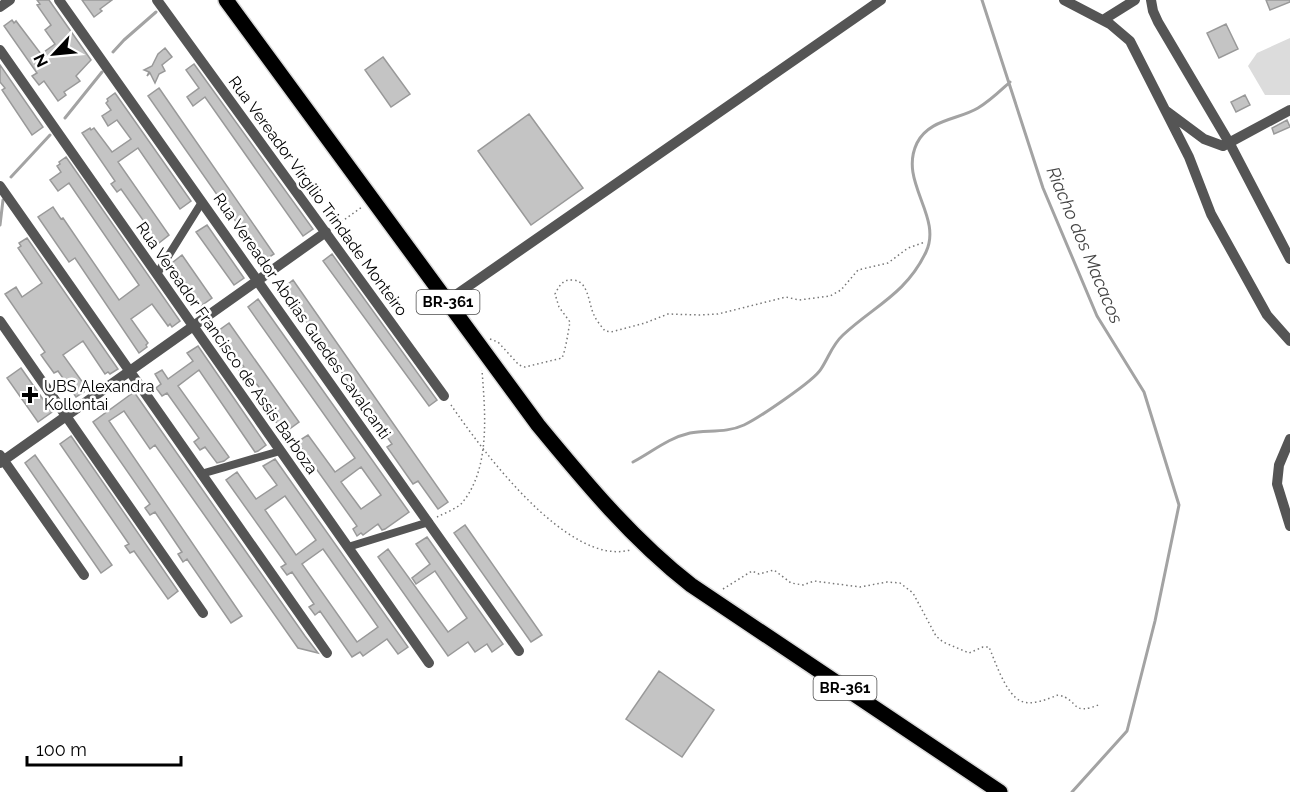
<svg xmlns="http://www.w3.org/2000/svg" width="1290" height="792" font-family="Raleway,sans-serif">
  <rect width="100%" height="100%" fill="#fff"/>
  <!-- green -->
  <path fill="#dcdcdc" d="M1290 38V95H1265L1248 66 1257 53Z"/>
  <g fill="none" stroke-linecap="round" stroke-linejoin="round">
    <!-- stream -->
    <path stroke="#a3a3a3" stroke-width="3" d="M982 0 1043 188 1097 316 1144 392 1179 505 1155 621 1127 731 1072 792
      M113 52 124 40 156 12
      M65 118 102 72
      M11 177 50 135
      M0 225 3 200
      M633 462C652 452 668 438 690 433 708 430 727 433 744 425 757 419 814 381 821 369 829 357 832 345 843 335 874 306 906 294 926 252 943 216 898 182 917 143 929 119 958 120 978 108 990 101 1000 91 1010 82"/>
  </g>
  <!-- building -->
  <path fill="#c4c4c4" stroke="#999" stroke-width="1.5" fill-rule="evenodd" d="M37 0H49L91 60 76 76 80 81 64 92 66 95 58 101 44 81 39 85 32 76 37 73 4 26 12 20 14 23 16 21 41 54 55 44 45 30 51 25 37 5 40 4Z
    M82 0H112L100 9 102 11 94 17Z
    M1266 0H1290V2L1270 10Z
    M1226 24 1238 49 1219 58 1207 33Z
    M165 48 172 57 162 65 165 71 159 74 155 83 150 73 147 76 149 72 144 70 152 66 158 54Z
    M383 57 410 94 391 107 365 70Z
    M194 64 313 229 303 236 205 97 193 106 187 97 199 88 186 70Z
    M0 65 43 127 32 135 2 90 5 88 0 82Z
    M159 88 274 254 263 261 250 243 248 244 243 238 246 236 148 96Z
    M115 93 191 201 180 209 138 148 118 162 169 235 159 243 154 236 150 239 144 230 148 227 121 189 117 192 111 184 115 181 82 133 90 128 91 130 94 128 112 152 131 139 117 120 108 126 102 116 111 110 106 103 108 101 107 99Z
    M1245 95 1250 105 1236 112 1231 102Z
    M529 114 583 188 531 225 478 151Z
    M1287 120 1290 127 1274 134 1272 128Z
    M66 157 180 321 172 327 170 324 168 326 152 304 131 319 148 343 146 345 147 347 139 353 75 258 69 262 38 217 53 207 61 219 63 218 119 300 139 285 69 183 58 191 50 180 61 172 57 166 60 164 59 162Z
    M207 225 244 278 234 285 196 232Z
    M27 238 118 369 110 374 108 372 105 374 83 341 63 355 86 387 83 389 84 392 76 397 58 371 54 373 46 362 41 355 45 352 5 294 16 287 22 297 42 283 18 248 21 246 19 243Z
    M332 254 437 400 429 406 323 261Z
    M182 255 212 298 201 306 172 263Z
    M293 280 448 502 438 509 418 481 413 484 387 447 392 444 283 288Z
    M258 299 409 512 385 529 382 530 378 524 363 535 361 533 357 536 353 529 357 526 297 442 308 435 335 472 355 458 248 307ZM361 467 381 495 361 509 341 482Z
    M229 323 299 422 284 433 270 414 275 410 267 398 250 375 245 379 239 371 244 367 230 346 224 350 219 342 224 339 218 331Z
    M198 346 266 445 258 451 255 452 199 370 178 386 229 457 224 461 217 463 205 447 200 450 194 442 199 438 167 393 162 396 156 388 161 384 155 374 162 370 168 379 193 361 187 353Z
    M21 368 52 412 38 422 7 378Z
    M134 392 305 636 318 653 298 648 155 445 150 449 124 411 109 421 242 616 231 623 187 559 183 562 178 554 182 552 155 512 150 515 145 508 150 504 93 422Z
    M71 436 178 591 168 599 134 551 130 553 125 546 129 544 60 444Z
    M35 455 112 565 101 573 25 463Z
    M275 459 408 647 398 654 387 639 363 656 360 652 352 657 320 611 315 615 309 607 314 604 292 572 287 575 281 567 286 564 226 480 237 472 256 499 277 485 263 466ZM285 496 316 540 296 555 265 510ZM323 549 378 627 357 642 302 564Z
    M465 525 542 635 531 642 454 533Z
    M427 537 503 644 492 652 487 644 475 652 468 642 448 656 378 557 388 549 448 632 467 618 435 571 416 584 412 578 430 564 416 544Z
    M659 671 714 710 682 757 626 719Z"/>
  <g fill="none" stroke-linecap="round" stroke-linejoin="round">
    <!-- primary casing -->
    <g stroke="#dbdbdb" stroke-width="18">
      <path id="primary" d="M226 0 538 425C585 482 632 539 691 585L1000 792"/>
    </g>
    <!-- path -->
    <path stroke="#777" stroke-width="1.5" stroke-dasharray="1.5 3" stroke-linecap="butt" d="M334 227 362 207
      M490 339 498 342 519 365 525 367 562 358C566 349 568 332 570 322L559 307 555 294C559 287 562 279 572 280 589 280 588 303 594 315 596 320 601 326 605 331L611 332 645 323 668 314 700 315 718 314 786 297 799 300 830 296 841 290 858 270 888 263 908 248 925 242
      M451 405C482 450 568 567 630 550
      M437 517C445 513 456 509 462 503 491 468 485 412 482 370
      M723 589 752 571 759 574 774 570 791 583 803 585 814 581 860 587 887 582 900 583 913 593 936 636 943 642 969 653 983 647H989C995 661 1006 695 1021 701 1031 706 1048 699 1058 695 1081 700 1069 717 1101 704"/>
    <!-- pedestrian -->
    <path stroke="#555" stroke-width="8" d="M157 274 202 202
      M201 474 280 451
      M348 547 429 522"/>
    <!-- minor -->
    <path stroke="#555" stroke-width="10" d="M59 0 519 651
      M157 0 444 396
      M1064 0 1110 24 1130 41 1189 157 1211 214 1267 315 1290 341
      M1151 0 1153 11 1158 22 1230 144 1290 259
      M0 7 10 0
      M1103 20 1135 0
      M0 50 429 663
      M1165 110 1204 139 1223 146 1290 110
      M0 186 327 653
      M447 301 881 0
      M0 321 203 613
      M1290 439 1279 465 1277 484 1290 526
      M0 455 84 575
      M0 463 326 232"/>
    <!-- primary -->
    <use href="#primary" stroke="#000" stroke-width="15"/>
  </g>
  <!-- markers -->
  <path fill="#000" stroke="#fff" stroke-width="2" d="M27 386h6v6h6v6h-6v6h-6v-6h-6v-6h6z"/>
  <g text-anchor="middle" dominant-baseline="central" stroke-width="5" stroke-linejoin="round" paint-order="stroke">
    <!-- shield labels -->
    <g fill="#fff" stroke="#4c4c4c" stroke-width="1.5">
      <rect x="416.5" y="290" width="63" height="24" rx="4.5"/>
      <rect x="813.5" y="676" width="63" height="24" rx="4.5"/>
    </g>
    <g font-size="15" font-weight="bold" fill="#000">
      <text x="448" y="302">BR-361</text>
      <text x="845" y="688">BR-361</text>
    </g>
    <!-- street labels -->
    <g font-size="16" fill="#000" stroke="#fff">
      <text transform="translate(318 196) rotate(54)">Rua Vereador Virgílio Trindade Monteiro</text>
      <text transform="translate(302 316) rotate(55)">Rua Vereador Abdias Guedes Cavalcanti</text>
      <text transform="translate(227 348) rotate(55)">Rua Vereador Francisco de Assis Barboza</text>
    </g>
    <!-- poi labels -->
    <g font-size="16" fill="#000" stroke="#fff" text-anchor="start">
      <text x="44" y="386">UBS Alexandra<tspan x="44" dy="18">Kollontai</tspan></text>
    </g>
    <!-- water labels -->
    <g font-size="18" font-style="italic" fill="#444" stroke="#fff">
      <text transform="translate(1085 245) rotate(67)">Riacho dos Macacos</text>
    </g>
  </g>
  <!-- north arrow -->
  <g transform="translate(54 54) rotate(244)" stroke="#ffffff" stroke-width="4.5" paint-order="stroke">
  <path d="M0-4.5L10 22L0 15L-10 22Z" fill="#000000"/>
  <text y="-9" font-size="16" font-weight="bold" text-anchor="middle" fill="#000000">N</text>
  </g>
  <!-- scale -->
  <path d="M27 756v9h154v-9" fill="none" stroke="#000000" stroke-width="3"/>
  <text x="36" y="756" font-size="18" fill="#000000" stroke="#ffffff" stroke-width="4.5" paint-order="stroke">100 m</text>
</svg>
